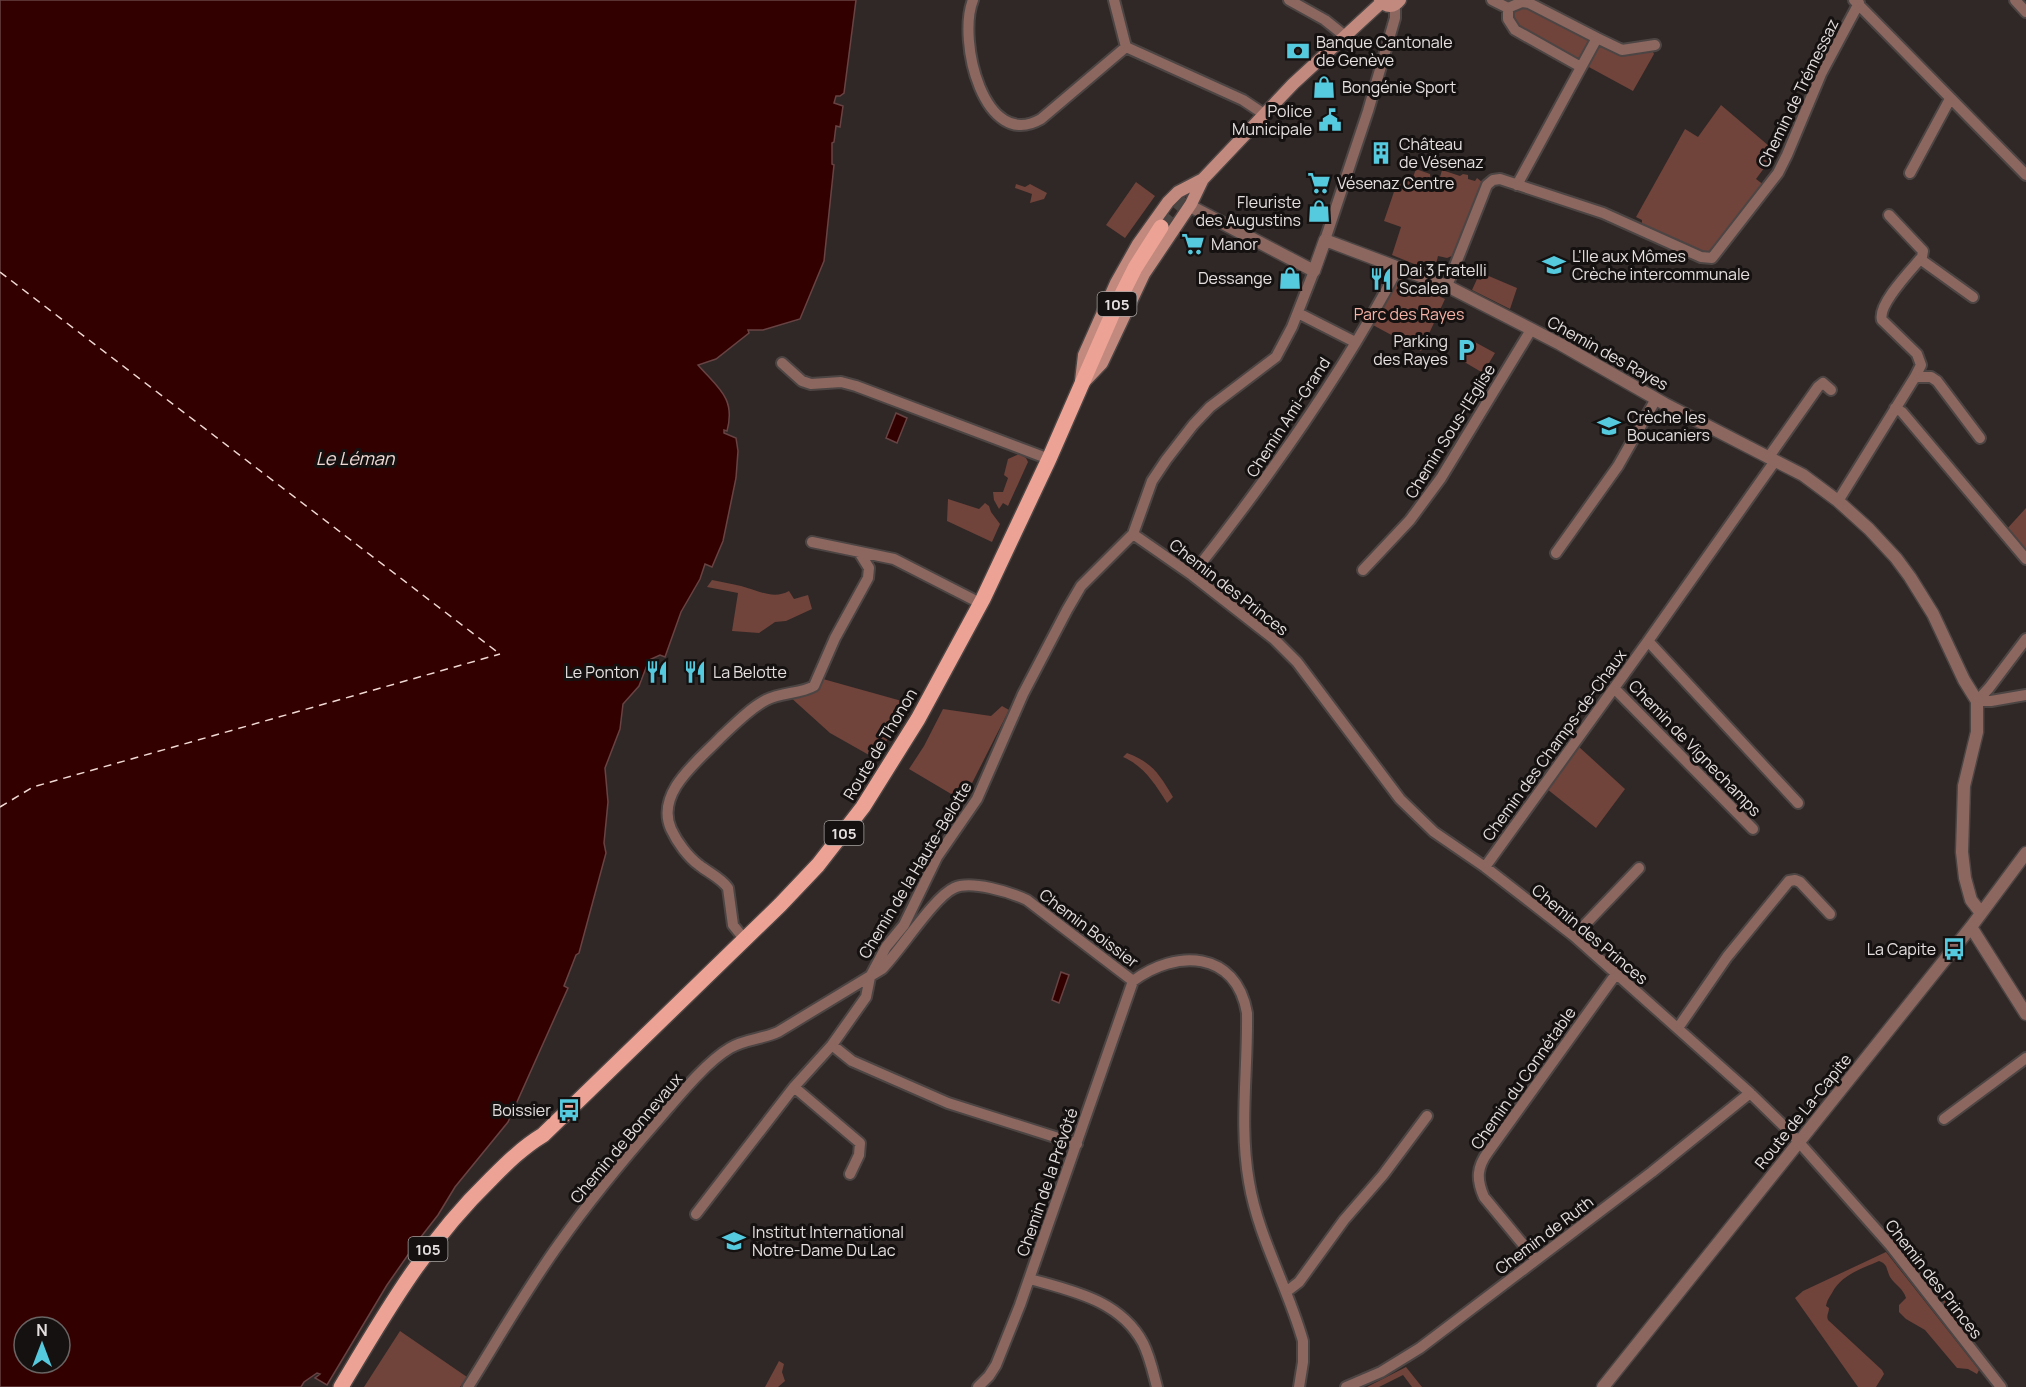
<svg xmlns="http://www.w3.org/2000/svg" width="2026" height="1387" font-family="Manrope,sans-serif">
  <rect width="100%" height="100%" fill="#2f2826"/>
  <!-- green -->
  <path fill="#70433b" d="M1527 5 1588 38 1589 41 1578 62 1516 28 1511 12Z
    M1599 45 1653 52 1654 54 1633 91 1587 66Z
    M1721 105 1776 152 1756 179 1764 185 1711 252 1705 254 1642 225V220L1636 217 1685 129 1698 137Z
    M1416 169 1430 174 1431 182 1438 184 1442 170 1460 176 1463 174 1468 175V179L1475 181 1477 178 1482 182 1454 255 1447 258 1438 256 1434 272 1392 255 1401 227 1384 221 1397 183 1401 181 1404 176 1412 180Z
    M1136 182 1155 196 1125 238 1106 225Z
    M1016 184 1025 187 1030 184 1047 193 1044 199 1030 203 1032 194 1015 188Z
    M1484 274 1517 288 1510 309 1472 290 1477 279 1481 280Z
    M1400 278 1445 299 1421 351 1371 324Z
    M1473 341 1495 353 1483 373 1461 360Z
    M1019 454 1026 458 1028 462 1008 506 1003 503 999 509 994 500 993 492H1003L1008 478 1004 475 1008 459Z
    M948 499 979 509 985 503 989 506 991 512 1000 524 992 542 947 521Z
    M2026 508V555L2005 531Z
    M712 580C722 582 732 584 741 586 757 590 773 600 789 591L794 599 808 595 812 609 786 621 775 622 759 633 732 631 738 593 707 587Z
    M823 679 909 703 876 759 830 733 789 696 817 687Z
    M1002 706 1009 710 963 801 909 769 924 746 943 709 991 716Z
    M1578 746 1625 789 1596 828 1547 789Z
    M1127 753C1153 763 1159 774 1173 797L1167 803C1155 784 1144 766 1123 757Z
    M1903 1248 1956 1315 1951 1318 1899 1251Z
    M1886 1252 1979 1370 1977 1374 1968 1369 1957 1368 1925 1330 1906 1319 1899 1312V1305L1906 1298C1903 1288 1895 1285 1890 1277 1886 1269 1888 1264 1879 1261 1861 1269 1841 1275 1832 1293 1829 1298 1827 1300 1826 1306L1829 1308C1829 1313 1826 1315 1828 1320L1882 1370 1884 1374 1876 1387H1858L1795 1298 1803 1291Z
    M400 1331 467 1377 460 1387H364Z
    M779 1361 784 1364 782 1372 785 1381 778 1387H765Z
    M1406 1367 1422 1387H1412L1403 1375 1379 1387H1367Z"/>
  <!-- water -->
  <path fill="#300" stroke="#684343" stroke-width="1.5" fill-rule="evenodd" d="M0 0H856L844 93 840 96H836L834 103 843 106 840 127 836 126 834 142 832 143V164L834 165 824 261 800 319 763 330H748L749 333 716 359 698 365C718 388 736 398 727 431L724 430V433L736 438 738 451 736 478 723 541 712 567 705 564 700 579 681 612 665 657 660 655 649 660 639 686 623 704 620 729 605 768 608 802 604 843 606 853 579 953 576 955 564 986 568 988 508 1122 455 1187 438 1215 417 1242 387 1285 327 1385 315 1378 320 1374 317 1373 304 1382 301 1387H0ZM24 1327H60V1363H24Z
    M896 413 907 418 897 443 886 438Z
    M1061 972 1069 975 1059 1003 1052 1000Z"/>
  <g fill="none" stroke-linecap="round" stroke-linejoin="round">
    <!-- ferry -->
    <path stroke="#f0d8d3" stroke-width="1.5" stroke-dasharray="8 6" stroke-linecap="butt" d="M0 272 500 654
      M0 807 33 787 500 654"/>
    <!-- primary-tunnel -->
    <path stroke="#4a4442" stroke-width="15" stroke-dasharray="15 8" stroke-linecap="butt" d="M1161 227 1203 177"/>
    <!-- minor casing -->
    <g stroke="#4c4544" stroke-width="14">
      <path id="minor" d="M973 0C957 40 984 152 1041 119L1126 47
        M1114 0 1126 47
        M1289 0 1325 20 1345 36
        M1492 0 1508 8V19L1515 30 1581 67
        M1854 0 2026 175
        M2015 0 2026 12
        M1508 8 1522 2 1529 3 1597 38
        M1126 47 1243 100 1264 114
        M1910 173 1950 99
        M1517 185 1597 38 1622 50 1655 45
        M1889 215 1923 251 1922 257C1911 270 1877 305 1882 320L1917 354 1921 365 1915 377H1931L1937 381 1980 438
        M1325 240 1368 111 1395 18V5
        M1920 259 1973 297
        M1447 286 1487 185 1493 180 1500 179 1603 213 1701 257 1712 258 1778 173 1787 155 1821 74 1859 3
        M1298 313 1355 342
        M782 363 802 381 811 384 841 382 856 386 1049 459
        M1895 408 1902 412 2026 559
        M1768 458 1818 387 1823 383 1831 390
        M1838 501 1915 377
        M1133 534 1192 575 1274 639 1297 662 1400 799 1434 832 1485 867 1574 936 1750 1093 1789 1131 1890 1245 2001 1387
        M812 542 894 559 980 603
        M1556 553 1618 466 1656 399
        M1363 570 1410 520 1441 478 1531 330
        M1192 575C1267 480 1342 375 1398 268
        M1648 641 1798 803
        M1614 688 1753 829
        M1977 701 1989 688 2026 639
        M1977 701H1991L2026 695
        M1485 867 1648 641 1775 461
        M1574 936 1639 868
        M745 940 733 925 728 888C721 878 709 873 699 865 688 857 677 842 671 829 655 793 698 761 720 738 734 725 749 709 766 700 781 692 800 694 814 686L835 638 868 578 869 568 859 552
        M1678 1028 1727 957 1789 881 1795 880 1800 882 1830 914
        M832 1045 852 1061 948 1103 1077 1144
        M794 1087 860 1143 859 1155 850 1174
        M1944 1119 2026 1058
        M696 1214 794 1087 832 1045 866 997 870 977 886 947 904 925 937 857 977 799 1023 694 1067 610 1081 586 1133 534 1152 481 1166 460 1193 425 1210 407 1276 357 1292 327 1314 271
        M1536 1260 1484 1197C1476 1179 1477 1167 1488 1152L1616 974
        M1030 1279C1072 1291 1120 1300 1143 1343 1150 1357 1153 1372 1157 1387
        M1286 1292 1299 1282 1344 1220 1383 1175 1427 1116
        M468 1387C498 1339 526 1290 559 1244 590 1200 624 1159 659 1119 678 1097 706 1062 730 1048 745 1039 763 1039 778 1032L882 969C901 950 934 897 954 888 971 880 1010 892 1027 900L1133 981C1176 949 1236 950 1247 1013 1248 1070 1239 1125 1249 1182 1258 1237 1288 1287 1303 1341V1362L1299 1387
        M978 1387 989 1376 996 1365 1020 1305 1133 981
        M1346 1387 1381 1372 1420 1348 1652 1172 1750 1093"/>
    </g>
    <!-- tertiary casing -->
    <g stroke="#4c4544" stroke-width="15">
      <path id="tertiary" d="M1190 206 1314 271 1325 240 1447 286 1560 344 1665 404 1803 475 1838 501 1869 529 1896 558 1910 577 1933 614 1964 680 1977 701V732L1964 786 1962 852 1965 878 1971 900 1981 913
        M1971 927 2026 1014
        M1603 1387 1971 927 2026 853"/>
    </g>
    <!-- secondary casing -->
    <g stroke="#4c4544" stroke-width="15">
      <path id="secondary" d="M1380 0C1386 8 1394 8 1400 0
        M1081 381 1084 355 1116 283 1138 244 1168 202 1178 192 1203 179 1293 84 1382 2
        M1084 382 1102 363 1144 274 1191 204 1203 179"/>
    </g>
    <!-- primary casing -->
    <g stroke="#4c4544" stroke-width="18">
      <path id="primary" d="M341 1387C387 1310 426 1242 491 1179 507 1163 523 1147 543 1135L780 905 818 865 863 807 918 719 983 599 1049 459 1115 308 1135 268 1161 227"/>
    </g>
    <!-- minor -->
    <use href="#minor" stroke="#8b6760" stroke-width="10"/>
    <!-- tertiary -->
    <use href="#tertiary" stroke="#8b6760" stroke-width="12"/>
    <!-- secondary -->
    <use href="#secondary" stroke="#c2897e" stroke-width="12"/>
    <!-- primary -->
    <use href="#primary" stroke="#eca395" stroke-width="15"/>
  </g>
  <!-- icons -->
  <defs>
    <g id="bank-bare" transform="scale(1.8)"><path d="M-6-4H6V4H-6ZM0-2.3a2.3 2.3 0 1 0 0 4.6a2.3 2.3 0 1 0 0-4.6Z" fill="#55cadf" stroke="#151111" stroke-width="2.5" paint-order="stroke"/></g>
    <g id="shop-bare" transform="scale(1.8)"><path d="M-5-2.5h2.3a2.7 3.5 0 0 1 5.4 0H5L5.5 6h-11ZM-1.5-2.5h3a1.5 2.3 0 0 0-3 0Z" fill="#55cadf" stroke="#151111" stroke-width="2.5" paint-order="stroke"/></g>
    <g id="civic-bare" transform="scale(1.8)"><path d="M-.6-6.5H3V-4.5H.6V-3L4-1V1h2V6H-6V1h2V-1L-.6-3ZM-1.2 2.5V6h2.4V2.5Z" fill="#55cadf" stroke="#151111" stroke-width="2.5" paint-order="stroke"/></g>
    <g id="building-bare" transform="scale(1.8)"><path d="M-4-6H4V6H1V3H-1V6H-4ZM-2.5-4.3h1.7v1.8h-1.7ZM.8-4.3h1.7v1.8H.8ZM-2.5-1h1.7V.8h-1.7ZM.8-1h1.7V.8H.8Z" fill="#55cadf" stroke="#151111" stroke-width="2.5" paint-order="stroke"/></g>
    <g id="supermarket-bare" transform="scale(1.8)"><path d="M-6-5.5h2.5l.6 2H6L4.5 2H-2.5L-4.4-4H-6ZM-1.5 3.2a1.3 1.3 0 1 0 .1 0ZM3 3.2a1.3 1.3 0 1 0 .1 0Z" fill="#55cadf" stroke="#151111" stroke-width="2.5" paint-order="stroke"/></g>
    <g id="school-bare" transform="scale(1.8)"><path d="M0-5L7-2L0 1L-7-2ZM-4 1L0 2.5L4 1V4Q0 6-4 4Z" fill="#55cadf" stroke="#151111" stroke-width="2.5" paint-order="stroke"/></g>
    <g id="restaurant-bare" transform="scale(1.8)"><path d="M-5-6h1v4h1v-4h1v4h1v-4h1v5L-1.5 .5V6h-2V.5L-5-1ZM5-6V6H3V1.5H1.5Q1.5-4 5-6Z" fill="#55cadf" stroke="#151111" stroke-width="2.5" paint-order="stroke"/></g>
    <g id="parking-bare" transform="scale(1.8)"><path d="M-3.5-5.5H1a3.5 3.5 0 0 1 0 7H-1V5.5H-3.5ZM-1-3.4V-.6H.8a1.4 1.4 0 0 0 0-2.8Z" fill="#55cadf" stroke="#151111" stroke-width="2.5" paint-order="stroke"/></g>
    <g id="bus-bare" transform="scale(1.8)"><path d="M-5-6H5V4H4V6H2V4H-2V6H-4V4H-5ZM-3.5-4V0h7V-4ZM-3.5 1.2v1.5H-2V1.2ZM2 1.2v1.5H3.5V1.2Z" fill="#55cadf" stroke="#151111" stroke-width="2.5" paint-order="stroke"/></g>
  </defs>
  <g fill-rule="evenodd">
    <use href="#bank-bare" x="1298" y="51"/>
    <use href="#shop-bare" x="1324" y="87"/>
    <use href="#civic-bare" x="1330" y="120"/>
    <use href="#building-bare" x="1381" y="153"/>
    <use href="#supermarket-bare" x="1319" y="183"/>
    <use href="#shop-bare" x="1319" y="211"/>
    <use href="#supermarket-bare" x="1193" y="244"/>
    <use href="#school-bare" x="1554" y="265"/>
    <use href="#shop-bare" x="1290" y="278"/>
    <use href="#restaurant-bare" x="1381" y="279"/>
    <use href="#parking-bare" x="1466" y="350"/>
    <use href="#school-bare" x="1609" y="426"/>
    <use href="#restaurant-bare" x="657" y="672"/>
    <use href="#restaurant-bare" x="695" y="672"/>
    <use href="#bus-bare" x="1954" y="949"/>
    <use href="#bus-bare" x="569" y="1110"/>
    <use href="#school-bare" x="734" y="1241"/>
  </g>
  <g text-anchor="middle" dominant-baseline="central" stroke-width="6" stroke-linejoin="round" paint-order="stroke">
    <!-- shield labels -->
    <g fill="#151111" stroke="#a7a2a1" stroke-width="1.5">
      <rect x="1097.5" y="292" width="39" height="24" rx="4.5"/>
      <rect x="824.5" y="821" width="39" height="24" rx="4.5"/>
      <rect x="408.5" y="1237" width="39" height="24" rx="4.5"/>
    </g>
    <g font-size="15" font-weight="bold" fill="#e5e0df">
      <text x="1117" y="304">105</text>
      <text x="844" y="833">105</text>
      <text x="428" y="1249">105</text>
    </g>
    <!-- poi labels -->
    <g font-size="16" fill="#e5e0df" stroke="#151111" text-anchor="start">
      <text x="1316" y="42">Banque Cantonale<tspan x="1316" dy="18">de Genève</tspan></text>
      <text x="1342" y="87">Bongénie Sport</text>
      <text x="1312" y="111" text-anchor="end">Police<tspan x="1312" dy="18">Municipale</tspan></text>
      <text x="1399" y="144">Château<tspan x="1399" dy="18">de Vésenaz</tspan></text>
      <text x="1337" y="183">Vésenaz Centre</text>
      <text x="1301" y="202" text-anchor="end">Fleuriste<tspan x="1301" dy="18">des Augustins</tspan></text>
      <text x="1211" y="244">Manor</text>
      <text x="1572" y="256">L'Ile aux Mômes<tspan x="1572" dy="18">Crèche intercommunale</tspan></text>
      <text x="1399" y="270">Dai 3 Fratelli<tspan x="1399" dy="18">Scalea</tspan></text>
      <text x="1272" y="278" text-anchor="end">Dessange</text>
      <text x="1448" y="341" text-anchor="end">Parking<tspan x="1448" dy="18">des Rayes</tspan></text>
      <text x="1627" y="417">Crèche les<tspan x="1627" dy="18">Boucaniers</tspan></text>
      <text x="639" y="672" text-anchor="end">Le Ponton</text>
      <text x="713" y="672">La Belotte</text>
      <text x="1936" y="949" text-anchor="end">La Capite</text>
      <text x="551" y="1110" text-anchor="end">Boissier</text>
      <text x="752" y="1232">Institut International<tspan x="752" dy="18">Notre-Dame Du Lac</tspan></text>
    </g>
    <!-- street labels -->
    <g font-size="16" fill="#e5e0df" stroke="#151111">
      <text transform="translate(1798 93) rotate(-64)">Chemin de Trémessaz</text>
      <text transform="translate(1608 353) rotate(29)">Chemin des Rayes</text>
      <text transform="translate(1288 417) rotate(-57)">Chemin Ami-Grand</text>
      <text transform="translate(1450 431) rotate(-58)">Chemin Sous-l'Eglise</text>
      <text transform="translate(1229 587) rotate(38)">Chemin des Princes</text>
      <text transform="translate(880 744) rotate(-59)">Route de Thonon</text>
      <text transform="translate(1554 745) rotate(-54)">Chemin des Champs-de-Chaux</text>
      <text transform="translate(1695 748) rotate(46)">Chemin de Vignechamps</text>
      <text transform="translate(915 870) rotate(-59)">Chemin de la Haute-Belotte</text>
      <text transform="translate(1089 928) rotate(37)">Chemin Boissier</text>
      <text transform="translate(1590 934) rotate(40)">Chemin des Princes</text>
      <text transform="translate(1523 1078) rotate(-55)">Chemin du Connétable</text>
      <text transform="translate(1803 1111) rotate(-51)">Route de La-Capite</text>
      <text transform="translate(626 1138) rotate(-50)">Chemin de Bonnevaux</text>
      <text transform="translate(1047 1182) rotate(-71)">Chemin de la Prévôté</text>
      <text transform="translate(1544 1235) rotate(-37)">Chemin de Ruth</text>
      <text transform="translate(1934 1279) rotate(52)">Chemin des Princes</text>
    </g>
    <!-- park labels -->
    <g font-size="16" fill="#f6b2a5" stroke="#151111">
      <text x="1409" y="314">Parc des Rayes</text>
    </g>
    <!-- water labels -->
    <g font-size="18" font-style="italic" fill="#f0d8d3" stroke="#151111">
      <text x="355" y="458">Le Léman</text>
    </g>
  </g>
  <!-- north arrow -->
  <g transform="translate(42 1345)"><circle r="28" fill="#151111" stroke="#686463" stroke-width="1.5"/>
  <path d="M0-4.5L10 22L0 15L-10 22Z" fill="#55cadf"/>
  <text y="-9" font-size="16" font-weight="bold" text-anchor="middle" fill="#e5e0df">N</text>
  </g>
</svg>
